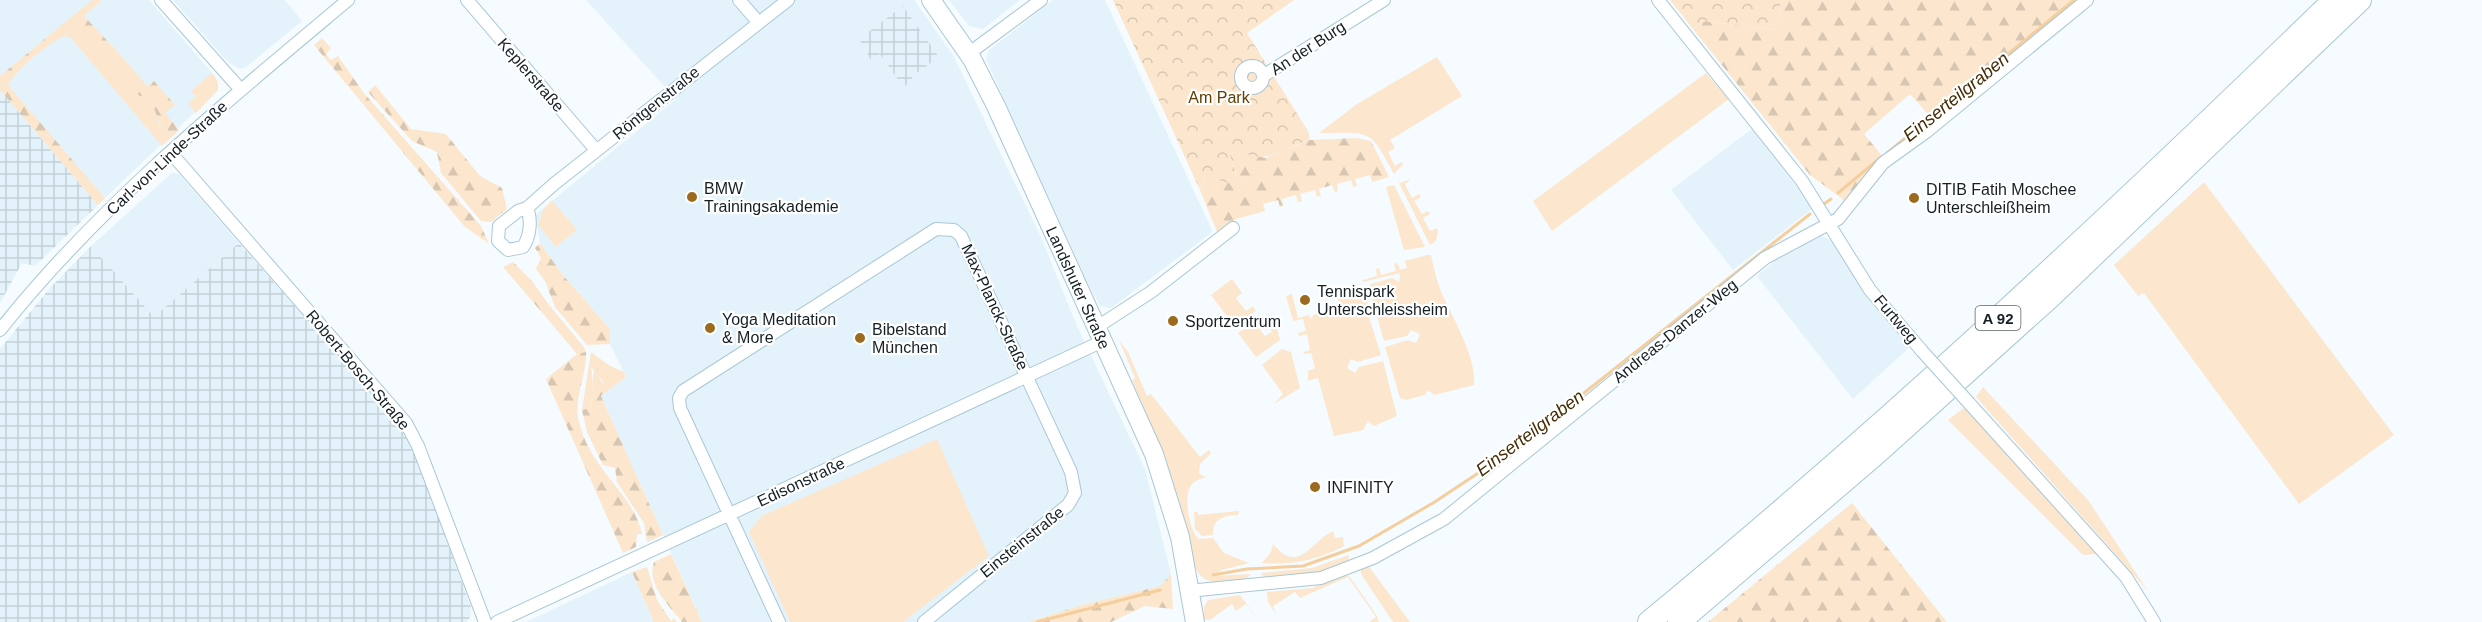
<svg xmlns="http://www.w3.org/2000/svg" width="2482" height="622" font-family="Arial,sans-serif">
  <defs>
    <pattern id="industrial-grid" width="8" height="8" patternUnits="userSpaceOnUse" patternTransform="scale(1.5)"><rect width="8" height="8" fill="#e4f3fb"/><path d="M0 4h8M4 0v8" fill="none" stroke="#c3d0d7"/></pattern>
    <pattern id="forest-firs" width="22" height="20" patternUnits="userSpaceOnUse" patternTransform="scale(1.5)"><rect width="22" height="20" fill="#fce7ce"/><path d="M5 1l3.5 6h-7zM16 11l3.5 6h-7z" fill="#d7c6b1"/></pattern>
    <pattern id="park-crowns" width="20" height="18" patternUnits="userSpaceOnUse" patternTransform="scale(1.5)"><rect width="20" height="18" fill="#fce7ce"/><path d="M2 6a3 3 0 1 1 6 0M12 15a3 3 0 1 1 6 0" fill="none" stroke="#d7c6b1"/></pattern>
  </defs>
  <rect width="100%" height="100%" fill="#f5fbfe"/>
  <!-- built -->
  <path fill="#e4f3fb" d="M0 0H149L215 76 218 90 105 198 0 79Z
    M173 0H285L302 21 246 67 240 69 227 61Z
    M586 0H914L953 55 1041 237 1077 326 1145 469 1171 574 1160 586 1082 605 1028 622H702L601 396 626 377 610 344V329L562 274 540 243 535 215 676 99Z
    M949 0H1020L983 29 969 26Z
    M1053 0H1105L1212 230 1210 234 1111 308 1100 306 1087 282 986 59 989 50Z
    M1753 128 1813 208 1733 270 1671 190Z
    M172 173 179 174 239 243 154 318 91 246Z
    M1820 235 1835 242 1911 346 1853 399 1757 276 1777 259Z
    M632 572 654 622H526Z"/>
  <!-- industrial -->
  <path fill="url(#industrial-grid)" d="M903 6 939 57 915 74 904 88 880 54 871 60 859 39Z
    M0 90 98 205 35 266 22 263 0 303Z
    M239 243 399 423 417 460 471 607 470 617 467 622H0V349L50 288 91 246 154 317Z"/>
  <!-- green -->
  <path fill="#fce7ce" d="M78 27 101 61 117 59 116 50 138 75 133 77 138 95 150 99 160 126 174 135 162 146 71 38 64 36Z
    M1437 57 1462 96 1390 140 1395 148 1388 152 1395 166 1402 162 1403 164 1394 174C1369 127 1371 133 1319 133L1357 104Z
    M212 73 218 82V90L196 113 188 103 196 96 191 91Z
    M1706 73 1729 99 1552 231 1533 201Z
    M1411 179 1405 184 1412 198 1419 194 1421 197 1414 201 1422 214 1428 211 1430 214 1423 218 1430 231 1437 228 1438 231 1436 241 1430 245 1399 183Z
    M2204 182 2394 435 2299 504 2144 293 2138 296 2114 265Z
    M1394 185 1425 247 1404 250 1386 187Z
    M552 200 577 230 556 247 538 225 543 210Z
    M1428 255H1431C1434 269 1437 283 1443 296 1454 320 1477 359 1474 385L1434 395 1428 390 1425 395 1406 400 1400 398 1385 347 1408 340 1416 343 1420 334 1411 330 1407 336 1384 341 1369 287 1371 284 1392 278 1399 282 1400 273 1363 282V280L1377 276 1376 269 1379 268 1381 275 1396 271 1394 264 1398 263 1400 270 1407 268 1405 261Z
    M1232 279 1242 293 1236 298 1246 311 1253 306 1256 311 1249 315 1251 318 1239 327 1235 321 1232 323 1211 295Z
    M1362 288 1364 290 1371 316 1369 317 1381 355 1358 362 1351 359 1347 368 1355 373 1359 367 1383 361 1397 416 1374 426 1368 421 1363 430 1334 436 1318 378 1308 381V371L1315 368 1311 353 1304 354 1303 352 1310 350 1307 334 1299 336 1298 333 1306 331 1303 319 1293 321 1286 296 1292 294 1298 318 1309 315 1311 319 1313 315 1335 309 1339 310 1341 307 1336 295Z
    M549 305 584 347 586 352 577 354 545 316Z
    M1254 322 1265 336 1272 332 1270 328 1276 324 1280 340 1256 357 1238 333Z
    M1119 340 1128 352 1147 396 1151 394 1200 457 1209 450 1211 453 1200 464 1199 474 1206 477C1200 479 1193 481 1190 487 1184 498 1189 531 1199 539L1213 538 1224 553 1249 563 1222 570 1213 576 1250 574 1247 579C1235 582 1212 586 1202 577 1191 567 1191 548 1188 535 1175 481 1153 430 1132 380L1135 378Z
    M1282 349 1291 352 1300 388 1274 404 1283 394 1262 365Z
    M591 352 610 366 624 372 626 377 601 396 603 382 591 367C594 383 592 394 591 409L582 410Z
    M1983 387 2088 500 2148 591 1976 397Z
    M1965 407 2097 554 2083 555 1948 420Z
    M937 439 989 556 903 622H790L749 532 761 516Z
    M1239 511 1238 515C1224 515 1212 519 1213 535L1202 536 1195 529 1194 512H1198V515Z
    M1333 531 1335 538 1343 537 1344 546C1316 561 1292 565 1262 563L1271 552 1273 544C1299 576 1311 541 1333 531Z
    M1349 555 1348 563 1316 573 1266 578 1262 575 1261 573 1312 568Z
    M1367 564 1410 622H1393L1361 574V568Z
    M1344 575 1350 577 1377 616 1379 622H1369L1376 617 1348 577 1300 598 1295 592 1273 606 1276 614 1268 602 1267 592 1312 588Z
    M1240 595 1260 622 1246 604 1236 611 1232 604 1210 620 1204 619V607L1208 600Z"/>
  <!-- forest -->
  <path fill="url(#forest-firs)" d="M92 0H102L84 16 116 50 118 59 109 63 101 61 78 27C53 42 24 60 8 85L105 198 98 205 0 90V76Z
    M1781 0H2081L1933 120 1910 94 1864 134 1884 158 1845 201 1810 175 1693 29 1703 21 1777 30Z
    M322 38 331 48 326 54 331 60 338 56 363 92 481 226 489 244 464 226 314 45Z
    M138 75 147 86 154 81 175 105 165 113 179 130 174 135 161 126 150 99 138 95 132 88 133 77Z
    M375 85 411 129 446 134 480 176 502 188 507 209 491 222 481 221 441 173 437 152 412 141 368 92Z
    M1356 138 1371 141 1389 177 1372 182 1370 175 1355 179 1357 186 1353 187 1351 180 1337 184 1338 191 1335 192 1332 185 1319 189 1321 196 1317 197 1315 190 1300 194 1302 201 1298 202 1296 195 1282 199 1283 206 1280 207 1278 200 1263 204 1265 211 1236 219 1217 232 1200 190 1206 176 1215 177 1222 182 1247 181 1237 177 1230 155 1240 150 1265 158 1310 140Z
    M540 243 562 274 610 329V344L587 345 555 307 545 281 536 269 541 258 535 248Z
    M513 262 532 281 549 305 545 316 503 267Z
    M586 352C587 376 573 397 579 422 590 470 633 492 642 534H637L636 547 623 553 546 379 577 354Z
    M594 365 597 367 599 378 606 388 601 396 663 535 647 542 644 523 617 482 615 468 603 465 587 432 582 410 591 408Z
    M1852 503 1947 622H1708Z
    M671 554 702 622H682C670 606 646 585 654 562Z
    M647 567 657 600 671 621 674 618 677 622H654L632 572Z
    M1171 574 1173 609 1145 606 1111 622H1028L1082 605 1160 586Z"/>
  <!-- park -->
  <path fill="url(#park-crowns)" d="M1113 0H1294L1247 33 1308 131 1310 140C1285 147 1265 167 1240 150L1230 155 1237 177 1247 181 1234 185 1206 176 1200 190Z
    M1670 0H1781L1777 30 1703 21 1693 29Z"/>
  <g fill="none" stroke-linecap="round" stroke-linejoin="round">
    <!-- stream -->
    <path stroke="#f5ce9e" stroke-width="3" d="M1887 153 2074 0
      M1838 193 1880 158
      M1824 204 1831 199
      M1213 575 1247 569 1303 566 1359 546 1433 503 1507 454 1810 214
      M1037 622 1160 590"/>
    <!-- street casing -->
    <g stroke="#a8c7d6" stroke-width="14">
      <path id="street" d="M161 0 241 90
        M467 0 596 150
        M739 0 759 23
        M1658 0 1802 181 1870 290 1922 351
        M968 54 1041 0
        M1241 77a11 11 0 1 1 22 0a11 11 0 1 1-22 0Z
        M1263 76 1384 0
        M171 153 406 423 418 446 485 622
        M527 208C532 220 530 237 523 247L508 250 498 241 499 226 518 211 527 208 554 184 788 0
        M1097 327 1151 292 1233 228
        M0 330C99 205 226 102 348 0
        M1969 403 2126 577 2154 622
        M1188 591 1321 578 1373 558 1444 519 1765 258 1838 219 1883 163 1926 132 2087 0
        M497 622 1103 341
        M779 622 680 408 679 398 683 391 936 229 954 230 961 236 1071 472 1075 493 1068 505 924 622"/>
    </g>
    <!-- secondary casing -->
    <g stroke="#a8c7d6" stroke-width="20">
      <g id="secondary">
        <path id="s1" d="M931 0 972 59 996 106 1154 454 1180 537 1195 622"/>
      </g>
    </g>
    <!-- highway casing -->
    <g stroke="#a8c7d6" stroke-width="24">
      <path id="highway" d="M1649 622C1887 426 2113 215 2334 0
        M1679 622 1871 458 2051 296 2360 0"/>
    </g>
    <!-- street -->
    <use href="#street" stroke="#fff" stroke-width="12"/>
    <!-- secondary -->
    <use href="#secondary" stroke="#fff" stroke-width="18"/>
    <!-- highway -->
    <use href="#highway" stroke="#fff" stroke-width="22"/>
    <!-- street-bridge casing -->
    <g stroke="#a8c7d6" stroke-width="14" stroke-linecap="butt">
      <path id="street-bridge" d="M1922 351 1969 403"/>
    </g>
    <!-- street-bridge -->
    <use href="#street-bridge" stroke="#fff" stroke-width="12"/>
  </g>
  <!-- markers -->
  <g fill="#9c6a1f" stroke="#fff" stroke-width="2">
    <circle cx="692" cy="197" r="6"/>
    <circle cx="1914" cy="198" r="6"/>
    <circle cx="1305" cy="300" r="6"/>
    <circle cx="1173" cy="321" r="6"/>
    <circle cx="710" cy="328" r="6"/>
    <circle cx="860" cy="338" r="6"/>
    <circle cx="1315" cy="487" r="6"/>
  </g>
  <g text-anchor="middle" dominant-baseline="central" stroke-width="4.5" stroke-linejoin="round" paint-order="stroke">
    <!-- shield labels -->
    <rect fill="#fff" stroke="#5a6367" stroke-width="1.5" x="1975.5" y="306" width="45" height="24" rx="4.5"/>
    <g font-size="15" font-weight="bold" fill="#142026">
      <text x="1998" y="318">A 92</text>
    </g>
    <!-- street labels -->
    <g font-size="16" fill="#142026" stroke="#fff">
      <text transform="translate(1308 48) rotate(-33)">An der Burg</text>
      <text transform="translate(531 75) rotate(49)">Keplerstraße</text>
      <text transform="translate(656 103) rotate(-39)">Röntgenstraße</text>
      <text transform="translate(167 158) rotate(-43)">Carl-von-Linde-Straße</text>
      <text stroke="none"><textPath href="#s1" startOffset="324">Landshuter Straße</textPath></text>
      <text transform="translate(995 307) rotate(65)">Max-Planck-Straße</text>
      <text transform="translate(1896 319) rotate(50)">Furtweg</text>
      <text transform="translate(1675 331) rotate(-39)">Andreas-Danzer-Weg</text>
      <text transform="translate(358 370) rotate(50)">Robert-Bosch-Straße</text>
      <text transform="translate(801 482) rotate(-25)">Edisonstraße</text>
      <text transform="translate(1022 542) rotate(-39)">Einsteinstraße</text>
    </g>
    <!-- park labels -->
    <g font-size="16" fill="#613d00" stroke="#fff">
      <text x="1219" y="97">Am Park</text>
    </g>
    <!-- poi labels -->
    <g font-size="16" fill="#142026" stroke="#fff" text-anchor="start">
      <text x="704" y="188">BMW<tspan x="704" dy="18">Trainingsakademie</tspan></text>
      <text x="1926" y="189">DITIB Fatih Moschee<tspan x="1926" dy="18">Unterschleißheim</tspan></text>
      <text x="1317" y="291">Tennispark<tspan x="1317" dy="18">Unterschleissheim</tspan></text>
      <text x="722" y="319">Yoga Meditation<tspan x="722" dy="18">&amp; More</tspan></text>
      <text x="1185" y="321">Sportzentrum</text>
      <text x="872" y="329">Bibelstand<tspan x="872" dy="18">München</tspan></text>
      <text x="1327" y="487">INFINITY</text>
    </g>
    <!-- water labels -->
    <g font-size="18" font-style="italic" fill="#462c04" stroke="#fff">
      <text transform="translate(1956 97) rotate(-39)">Einserteilgraben</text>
      <text transform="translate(1530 433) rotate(-37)">Einserteilgraben</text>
    </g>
  </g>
</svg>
